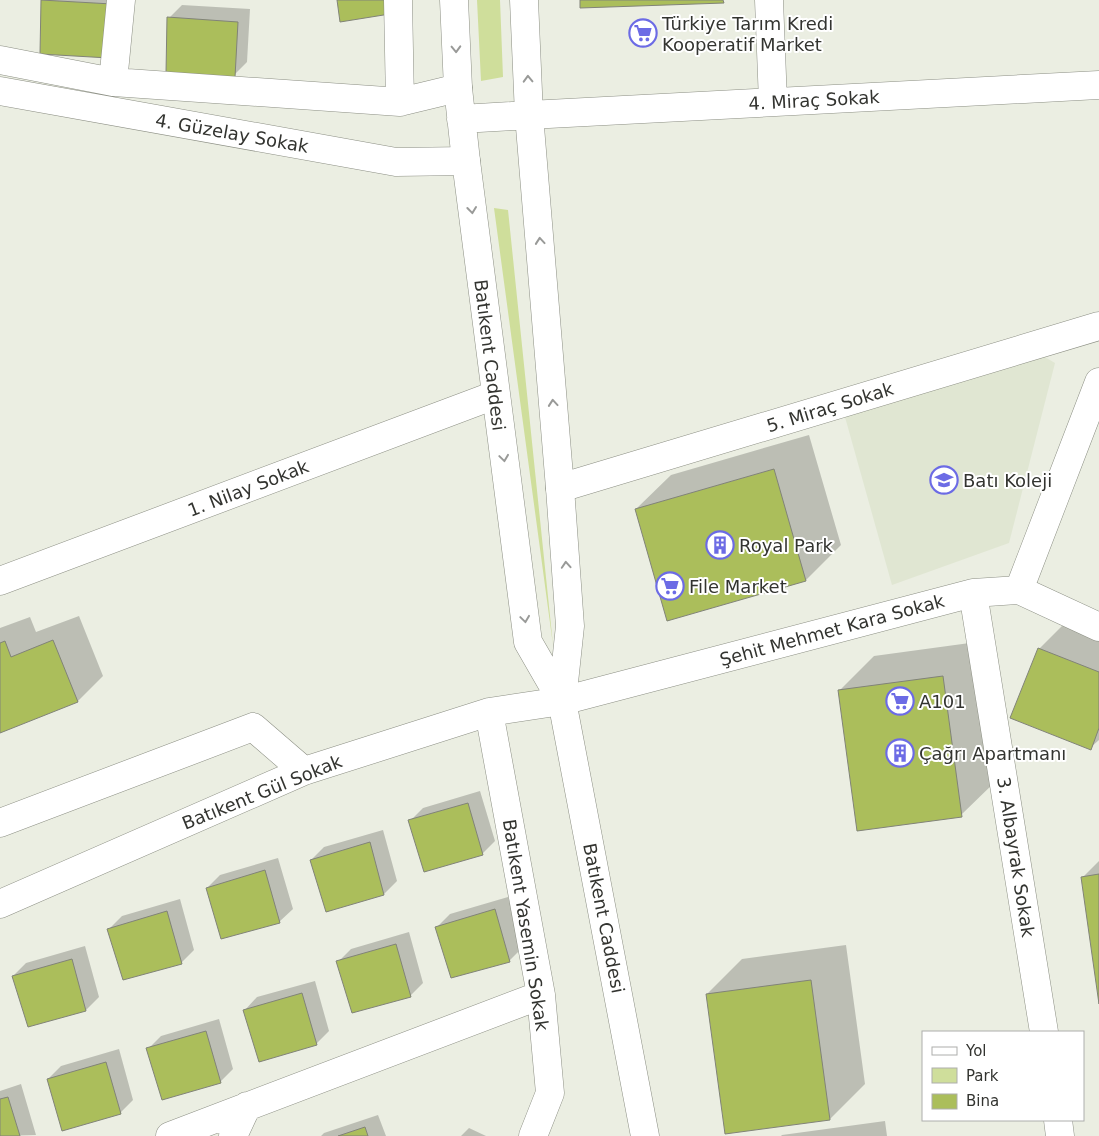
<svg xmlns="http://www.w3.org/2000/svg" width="1099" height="1136" font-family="'DejaVu Sans',sans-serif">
  <rect width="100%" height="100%" fill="#ebeee2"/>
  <!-- built -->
  <path fill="#e0e6d2" d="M1043 356 1055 363 1009 543 892 585 845 417Z"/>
  <!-- green -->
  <path fill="#cfde9b" d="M477 0H500L503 77 481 81Z
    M494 208 508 210 553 645Z"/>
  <!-- shadow -->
  <path fill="#0003" d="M42 0H124L41 53Z
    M182 5 250 9 247 62 234 75 169 18Z
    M809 435 841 545 806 580 668 620 636 509 671 475Z
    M79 616 103 676 78 701 0 732V628L30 617 36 632Z
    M1064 624 1099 637V740L1090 748 1039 649Z
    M977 642 996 781 961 815 839 691 874 656Z
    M480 791 495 841 482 854 410 821 423 808Z
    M383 830 397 881 384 894 311 860 324 847Z
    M278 858 293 909 279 922 207 888 220 875Z
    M1099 861V996L1082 878Z
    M508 897 522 948 509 961 437 927 450 914Z
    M180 899 194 950 181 963 109 929 122 916Z
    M409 932 423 983 410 996 338 962 351 949Z
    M846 945 865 1084 830 1119 707 994 742 959Z
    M85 946 99 997 86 1010 29 1026 13 976 26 963Z
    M315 981 329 1031 316 1044 244 1011 257 997Z
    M219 1019 233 1069 220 1082 148 1049 161 1036Z
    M119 1049 133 1100 120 1113 48 1079 61 1066Z
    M21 1084 36 1135 0 1136V1091Z
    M378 1115 386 1136H321L324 1133Z
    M885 1121 887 1136H781L782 1135Z
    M469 1128 486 1136H461Z"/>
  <!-- building -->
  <path fill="#abbe5b" stroke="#818378" d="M41 0 112 4 109 58 40 54Z
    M337 0H394L396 13 340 22Z
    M580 0H723L724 3 580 8Z
    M167 17 238 22 235 77 166 73Z
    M774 469 806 581 667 621 635 509Z
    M53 640 78 702 0 733V643L5 641 11 657Z
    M1038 648 1099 672V728L1091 750 1010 718Z
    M943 676 962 817 857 831 838 690Z
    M468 803 483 855 424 872 408 820Z
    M370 842 384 895 326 912 310 860Z
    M265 870 280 923 221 939 206 888Z
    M1099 874V1004L1081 877Z
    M495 909 510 962 451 978 435 927Z
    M167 911 182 964 123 980 107 929Z
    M396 944 411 997 352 1013 336 961Z
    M72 959 86 1011 28 1027 12 976Z
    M811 980 830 1120 725 1134 706 994Z
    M302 993 317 1045 259 1062 243 1010Z
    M206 1031 221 1083 162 1100 146 1048Z
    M106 1062 121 1114 62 1131 47 1079Z
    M8 1097 20 1136H0V1099Z
    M365 1127 368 1136H338Z"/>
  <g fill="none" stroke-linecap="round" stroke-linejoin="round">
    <!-- minor casing -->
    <g stroke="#8c8f84" stroke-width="29">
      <path id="minor" d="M398 0 400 102
        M769 0 773 102
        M0 60 113 82 400 102 458 88
        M113 82 121 0
        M0 91 396 162 466 161
        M529 115 1099 85
        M560 488 1099 326
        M0 581 495 395
        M1019 590 1099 382
        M973 593 1044 1032
        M489 712 541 995 550 1093 533 1136
        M0 823 253 727 304 771
        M0 904 304 771 489 712 562 701 973 593 1019 590 1099 627
        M1058 1120 1060 1136
        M170 1136 541 995
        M233 1136 247 1106"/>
    </g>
    <!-- tertiary casing -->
    <g stroke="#8c8f84" stroke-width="29">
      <path id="tertiary" d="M454 0 458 88 466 161 528 642 562 701
        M524 0 529 115 560 488 570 626 562 701 645 1136
        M461 119 529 115"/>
    </g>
    <!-- minor -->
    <use href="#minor" stroke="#fff" stroke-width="28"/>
    <!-- tertiary -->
    <use href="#tertiary" stroke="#fff" stroke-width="28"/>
  </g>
  <!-- one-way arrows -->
  <defs><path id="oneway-chevron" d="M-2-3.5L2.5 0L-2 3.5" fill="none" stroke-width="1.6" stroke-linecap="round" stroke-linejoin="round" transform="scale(1.25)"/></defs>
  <g stroke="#999a98">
    <use href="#oneway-chevron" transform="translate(456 49) rotate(88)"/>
    <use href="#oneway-chevron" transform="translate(528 79) rotate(-92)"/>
    <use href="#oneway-chevron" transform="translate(472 210) rotate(83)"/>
    <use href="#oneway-chevron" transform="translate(540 241) rotate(-95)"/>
    <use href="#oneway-chevron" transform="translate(553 403) rotate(-95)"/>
    <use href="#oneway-chevron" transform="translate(504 458) rotate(82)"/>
    <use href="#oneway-chevron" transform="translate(566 565) rotate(-94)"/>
    <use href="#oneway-chevron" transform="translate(525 619) rotate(82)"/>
  </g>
  <!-- icons -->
  <defs>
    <g id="supermarket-ring" transform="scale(1.4375)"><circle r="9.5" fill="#fff" stroke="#6c6be5" stroke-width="1.5"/><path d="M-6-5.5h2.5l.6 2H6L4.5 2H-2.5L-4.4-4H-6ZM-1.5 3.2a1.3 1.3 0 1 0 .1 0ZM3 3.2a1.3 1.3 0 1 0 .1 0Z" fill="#6c6be5"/></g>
    <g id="school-ring" transform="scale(1.4375)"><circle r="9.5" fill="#fff" stroke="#6c6be5" stroke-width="1.5"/><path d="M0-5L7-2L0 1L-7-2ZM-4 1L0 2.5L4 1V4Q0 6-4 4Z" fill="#6c6be5"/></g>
    <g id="building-ring" transform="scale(1.4375)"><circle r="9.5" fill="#fff" stroke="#6c6be5" stroke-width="1.5"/><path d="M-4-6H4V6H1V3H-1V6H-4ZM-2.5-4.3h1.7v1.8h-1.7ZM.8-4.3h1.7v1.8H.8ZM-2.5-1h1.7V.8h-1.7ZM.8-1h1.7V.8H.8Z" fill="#6c6be5"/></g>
  </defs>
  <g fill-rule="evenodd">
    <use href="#supermarket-ring" x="643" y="33"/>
    <use href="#school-ring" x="944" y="480"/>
    <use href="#building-ring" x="720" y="545"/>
    <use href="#supermarket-ring" x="670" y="586"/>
    <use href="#supermarket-ring" x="900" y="701"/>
    <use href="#building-ring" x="900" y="753"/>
  </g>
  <g text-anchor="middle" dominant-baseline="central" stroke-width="4" stroke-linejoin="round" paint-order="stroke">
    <!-- poi labels -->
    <g font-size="18" fill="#333430" stroke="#fff" text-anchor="start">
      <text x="662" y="23">Türkiye Tarım Kredi<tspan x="662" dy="21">Kooperatif Market</tspan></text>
      <text x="963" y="480">Batı Koleji</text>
      <text x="739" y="545">Royal Park</text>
      <text x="689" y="586">File Market</text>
      <text x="919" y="701">A101</text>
      <text x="919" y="753">Çağrı Apartmanı</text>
    </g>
    <!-- street labels -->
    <g font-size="18" fill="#333430" stroke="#fff">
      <text transform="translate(814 100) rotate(-3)">4. Miraç Sokak</text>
      <text transform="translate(232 133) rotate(10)">4. Güzelay Sokak</text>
      <text transform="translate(490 355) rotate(83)">Batıkent Caddesi</text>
      <text transform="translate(830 407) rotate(-17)">5. Miraç Sokak</text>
      <text transform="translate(248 488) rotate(-21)">1. Nilay Sokak</text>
      <text transform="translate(832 630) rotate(-15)">Şehit Mehmet Kara Sokak</text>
      <text transform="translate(262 792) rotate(-22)">Batıkent Gül Sokak</text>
      <text transform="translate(1016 857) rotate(81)">3. Albayrak Sokak</text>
      <text transform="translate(604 918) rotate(79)">Batıkent Caddesi</text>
      <text transform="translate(526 925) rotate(81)">Batıkent Yasemin Sokak</text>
    </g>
  </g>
  <!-- legend -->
  <rect x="922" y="1031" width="162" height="90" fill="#ffffff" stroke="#adaeac"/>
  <rect x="932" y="1047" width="25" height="8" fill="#ffffff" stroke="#adaeac"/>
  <text x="966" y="1056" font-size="15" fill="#333430">Yol</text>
  <rect x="932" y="1068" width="25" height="15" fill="#cfde9b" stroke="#adaeac"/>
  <text x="966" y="1081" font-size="15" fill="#333430">Park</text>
  <rect x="932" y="1094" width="25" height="15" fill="#abbe5b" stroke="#adaeac"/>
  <text x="966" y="1106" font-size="15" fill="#333430">Bina</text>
</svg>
